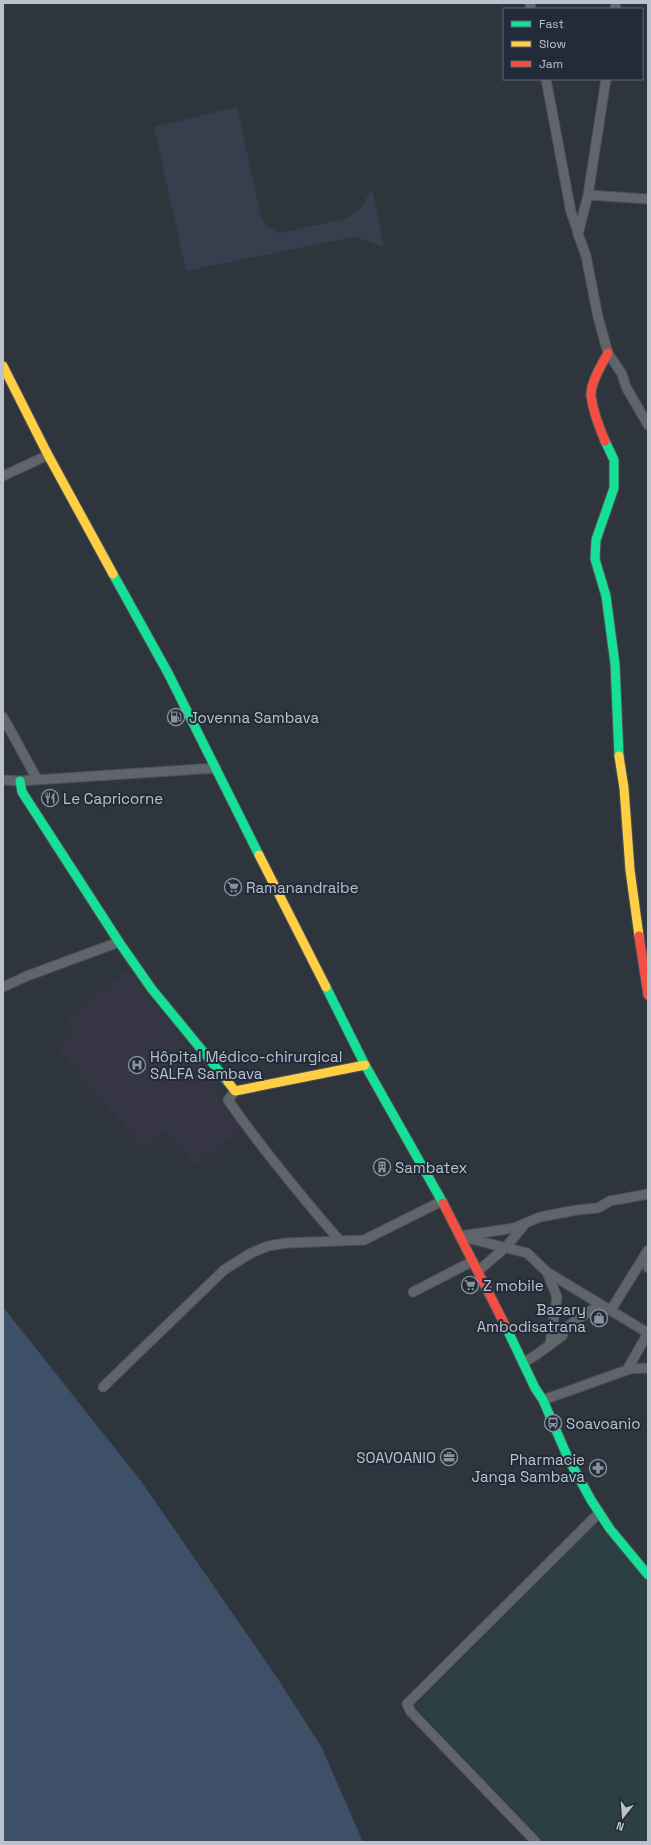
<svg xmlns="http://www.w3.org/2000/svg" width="651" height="1845" font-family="'Space Grotesk',sans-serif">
  <rect width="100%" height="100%" fill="#2f353d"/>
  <!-- medical -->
  <path fill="#363543" d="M128 969 215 1083 217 1095 242 1130 195 1165 167 1130 143 1147 56 1047 74 1031 65 1022Z"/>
  <!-- airport -->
  <path fill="#363f4d" d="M237 107 260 213 265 225 279 233 346 219 361 208 372 189 384 247 354 237 186 271 154 127Z"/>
  <!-- green -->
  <path fill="#2c3f43" d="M596 1523 648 1581V1842H545L416 1708 417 1704Z"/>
  <!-- water -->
  <path fill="#3e4f68" d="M3 1307 141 1481 278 1679 322 1748 363 1842H3Z"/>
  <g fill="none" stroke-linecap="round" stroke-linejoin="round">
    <!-- street casing -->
    <g stroke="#4d5158" stroke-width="11">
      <path id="street" d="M530 3 531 9
        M615 9 616 3
        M546 79 571 212 578 232
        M606 79 588 195 578 234 586 256 598 317 608 353 622 374 626 387 648 425
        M588 195 648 199
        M3 476 48 455
        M3 717 37 779
        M3 780 20 781 216 768
        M3 987 27 976 119 942
        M235 1091 228 1100C263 1150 301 1196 340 1241
        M460 1236 514 1228 540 1217 577 1210 598 1208 610 1201 648 1194
        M467 1238 527 1253 547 1272 557 1297 550 1344
        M646 1253 648 1268
        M478 1271 506 1247 525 1224
        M547 1272 648 1333
        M413 1292 473 1261
        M523 1363 536 1355 562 1336 565 1328 593 1309 611 1310 648 1250
        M627 1370 648 1333
        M103 1387 224 1270 251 1253 268 1246 287 1243 364 1240 442 1201
        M543 1400 630 1369 648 1368
        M536 1842 411 1712 407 1704 599 1513"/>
    </g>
    <!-- fast casing -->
    <g stroke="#4d5158" stroke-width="11">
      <path id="fast" d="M605 441 614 460V488L596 540 595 559 606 596 615 664 619 756
        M113 574 168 673 259 855
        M20 781 22 792 119 942 151 988 228 1082
        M326 987 365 1065 443 1203
        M505 1325 535 1388 543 1400 568 1458 591 1500 610 1529 648 1575"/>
    </g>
    <!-- slow casing -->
    <g stroke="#4d5158" stroke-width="11">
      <path id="slow" d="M3 366 48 455 113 574
        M619 756 624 788 630 870 639 936
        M259 855 326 987
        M228 1082 235 1091 365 1065"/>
    </g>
    <!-- jam casing -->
    <g stroke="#4d5158" stroke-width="11">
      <path id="jam" d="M605 441C599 427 593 411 591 396 590 383 602 364 608 353
        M639 936 648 995
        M443 1203 505 1325"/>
    </g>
    <!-- street -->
    <use href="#street" stroke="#60646b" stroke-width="9"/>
    <!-- fast -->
    <use href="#fast" stroke="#16e098" stroke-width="9"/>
    <!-- slow -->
    <use href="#slow" stroke="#ffcf43" stroke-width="9"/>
    <!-- jam -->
    <use href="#jam" stroke="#f24e42" stroke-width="9"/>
  </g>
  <!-- icons -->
  <defs>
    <g id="fuel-ring" transform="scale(0.9)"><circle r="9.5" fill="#222b39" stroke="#8a919b" stroke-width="1.5"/><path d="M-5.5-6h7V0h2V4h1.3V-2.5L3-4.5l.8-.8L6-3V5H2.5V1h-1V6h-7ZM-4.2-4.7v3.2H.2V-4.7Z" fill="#8a919b"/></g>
    <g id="restaurant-ring" transform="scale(0.9)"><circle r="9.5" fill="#222b39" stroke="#8a919b" stroke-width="1.5"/><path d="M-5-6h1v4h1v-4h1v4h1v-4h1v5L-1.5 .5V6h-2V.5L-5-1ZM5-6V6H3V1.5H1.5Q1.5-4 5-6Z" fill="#8a919b"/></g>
    <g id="supermarket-ring" transform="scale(0.9)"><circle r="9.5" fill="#222b39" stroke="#8a919b" stroke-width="1.5"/><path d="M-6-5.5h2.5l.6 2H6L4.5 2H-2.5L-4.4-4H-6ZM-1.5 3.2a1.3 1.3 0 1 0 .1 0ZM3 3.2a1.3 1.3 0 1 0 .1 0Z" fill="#8a919b"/></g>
    <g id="hospital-ring" transform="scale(0.9)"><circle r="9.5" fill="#222b39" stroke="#8a919b" stroke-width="1.5"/><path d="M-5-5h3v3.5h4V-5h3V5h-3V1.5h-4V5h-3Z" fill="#8a919b"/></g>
    <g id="building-ring" transform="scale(0.9)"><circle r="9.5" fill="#222b39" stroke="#8a919b" stroke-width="1.5"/><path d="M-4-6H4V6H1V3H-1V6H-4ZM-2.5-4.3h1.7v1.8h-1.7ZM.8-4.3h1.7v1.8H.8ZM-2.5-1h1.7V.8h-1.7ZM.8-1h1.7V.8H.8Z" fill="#8a919b"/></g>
    <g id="shop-ring" transform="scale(0.9)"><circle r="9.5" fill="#222b39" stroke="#8a919b" stroke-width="1.5"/><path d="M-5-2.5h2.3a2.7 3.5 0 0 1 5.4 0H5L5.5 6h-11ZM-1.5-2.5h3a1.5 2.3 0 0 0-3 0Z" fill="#8a919b"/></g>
    <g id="bus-ring" transform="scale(0.9)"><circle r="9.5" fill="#222b39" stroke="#8a919b" stroke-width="1.5"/><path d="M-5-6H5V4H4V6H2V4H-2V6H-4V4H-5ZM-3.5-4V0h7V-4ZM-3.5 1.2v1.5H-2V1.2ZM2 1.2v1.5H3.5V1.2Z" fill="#8a919b"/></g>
    <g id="office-ring" transform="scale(0.9)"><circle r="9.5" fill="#222b39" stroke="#8a919b" stroke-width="1.5"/><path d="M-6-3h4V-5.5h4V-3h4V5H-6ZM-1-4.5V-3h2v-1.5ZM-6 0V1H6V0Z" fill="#8a919b"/></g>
    <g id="pharmacy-ring" transform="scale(0.9)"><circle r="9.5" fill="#222b39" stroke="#8a919b" stroke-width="1.5"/><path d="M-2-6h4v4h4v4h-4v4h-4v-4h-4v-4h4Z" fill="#8a919b"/></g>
  </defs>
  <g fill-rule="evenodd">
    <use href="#fuel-ring" x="176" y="717"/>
    <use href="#restaurant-ring" x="50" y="798"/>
    <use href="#supermarket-ring" x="233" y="887"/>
    <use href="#hospital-ring" x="137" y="1065"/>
    <use href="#building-ring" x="382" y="1167"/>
    <use href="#supermarket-ring" x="470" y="1285"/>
    <use href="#shop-ring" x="599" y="1318"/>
    <use href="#bus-ring" x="553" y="1423"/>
    <use href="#office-ring" x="449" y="1457"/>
    <use href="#pharmacy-ring" x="598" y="1468"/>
  </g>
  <g text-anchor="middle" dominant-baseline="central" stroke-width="4" stroke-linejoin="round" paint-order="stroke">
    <!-- poi labels -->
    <g font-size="15" fill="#bbc2cd" stroke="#222b39" text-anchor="start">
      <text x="189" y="717">Jovenna Sambava</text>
      <text x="63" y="798">Le Capricorne</text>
      <text x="246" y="887">Ramanandraibe</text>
      <text x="150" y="1056">Hôpital Médico-chirurgical<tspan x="150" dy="17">SALFA Sambava</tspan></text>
      <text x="395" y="1167">Sambatex</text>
      <text x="483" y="1285">Z mobile</text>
      <text x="586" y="1309" text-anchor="end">Bazary<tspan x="586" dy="17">Ambodisatrana</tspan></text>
      <text x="566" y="1423">Soavoanio</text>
      <text x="436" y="1457" text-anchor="end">SOAVOANIO</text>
      <text x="585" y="1459" text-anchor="end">Pharmacie<tspan x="585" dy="17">Janga Sambava</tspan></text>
    </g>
  </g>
  <!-- border -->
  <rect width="651" height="1845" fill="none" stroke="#bbc2cd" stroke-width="8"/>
  <!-- legend -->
  <rect x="503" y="8" width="140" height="72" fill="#222b39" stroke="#5f6774"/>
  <rect x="511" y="21" width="20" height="6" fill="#16e098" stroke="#5f6774"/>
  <text x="539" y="28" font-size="12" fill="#bbc2cd">Fast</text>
  <rect x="511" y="41" width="20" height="6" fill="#ffcf43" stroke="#5f6774"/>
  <text x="539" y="48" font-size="12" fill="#bbc2cd">Slow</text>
  <rect x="511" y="61" width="20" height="6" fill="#f24e42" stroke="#5f6774"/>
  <text x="539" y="68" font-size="12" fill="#bbc2cd">Jam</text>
  <!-- north arrow -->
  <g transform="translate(623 1817) rotate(197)" stroke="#222b39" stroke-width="3" paint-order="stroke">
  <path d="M0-3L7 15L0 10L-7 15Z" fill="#bbc2cd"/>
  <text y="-6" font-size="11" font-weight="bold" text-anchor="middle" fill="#bbc2cd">N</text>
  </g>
</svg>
